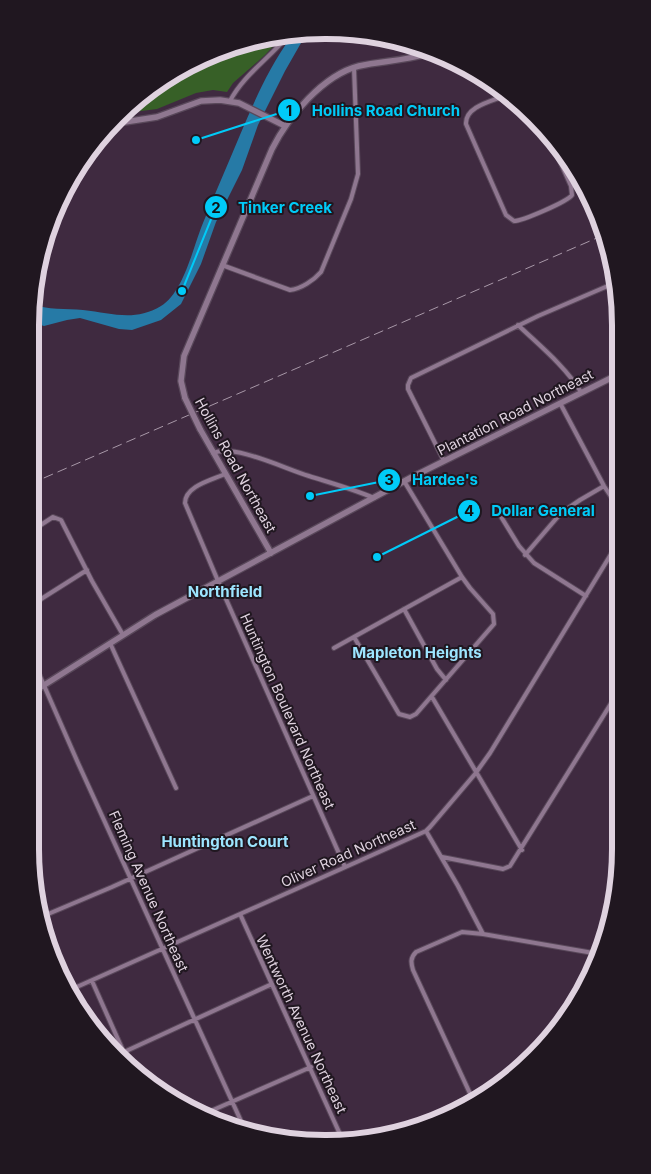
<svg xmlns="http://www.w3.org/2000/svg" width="651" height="1174" font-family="Inter,sans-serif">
  <rect width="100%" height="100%" fill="#3f2a40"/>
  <!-- green -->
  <path fill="#376027" d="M281 38 265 55 233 83 227 92 213 90 196 93 157 109 126 113 145 91 249 40Z"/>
  <!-- water -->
  <path fill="#267aa6" d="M305 36 285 71 258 125 242 170 216 222 201 264 181 304 161 320 132 330 119 329 80 318 67 320 44 326 31 322V303C48 311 66 308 83 310 112 313 134 322 161 306 184 292 193 247 203 223 215 193 228 164 240 135 254 102 269 67 291 37Z"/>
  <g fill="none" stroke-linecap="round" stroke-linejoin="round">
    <!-- stream -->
    <path stroke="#267aa6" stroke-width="1" d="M265 39 274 45"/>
    <!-- street casing -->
    <g stroke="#59485a" stroke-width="6">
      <path id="street" d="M507 95C493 101 465 106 466 124L506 215 514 221C522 221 567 202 572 195L571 186 546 130
        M230 101C243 76 268 59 286 38
        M222 265 290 290C301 289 314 280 321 272L351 199 358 174 354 68
        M518 325C540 346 565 366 581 392
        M560 403 604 486 612 498 619 504
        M213 453C236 444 285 469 309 476 331 483 353 489 374 498
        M444 461 408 389V385L411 378 538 316 617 282
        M225 474C212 480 185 486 185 503L218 581 345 867
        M500 515 519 546 534 563 586 596
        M30 532 53 517 61 520 92 581 123 635
        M525 555 561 513 580 500 604 486
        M30 606 87 570
        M404 609 437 669 446 680
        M354 637 399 714 410 717 416 714 494 624 493 614 470 588 462 577 404 481
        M110 643 176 788
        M334 648 462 577
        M30 658 39 674 78 763 246 1132
        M432 697 522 850
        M426 831 458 886 483 934 599 954
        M442 857 503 869 510 866 620 689
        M240 914 344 1143
        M41 917 112 887 313 796
        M92 981 129 1064
        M70 990 426 831 430 827 475 774 490 753 619 541
        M124 1052 272 984
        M473 1100 413 970C411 963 410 958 416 952L462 932 483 934
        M204 1114 311 1067"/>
    </g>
    <!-- secondary casing -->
    <g stroke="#59485a" stroke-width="8">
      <path id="secondary" d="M118 123 157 117 201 101 220 100 239 103 285 126
        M185 398 181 381 184 356 272 149C288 117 323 75 359 66 381 61 404 61 426 54
        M200 429 271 553
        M30 694 155 615 412 477 619 374"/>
    </g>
    <!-- street -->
    <use href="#street" stroke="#8f7790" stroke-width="4"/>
    <!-- secondary -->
    <use href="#secondary" stroke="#8f7790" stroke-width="5.5"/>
    <!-- rail -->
    <path stroke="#a898a8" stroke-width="1" stroke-dasharray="10 5" stroke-linecap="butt" d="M30 484 606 234"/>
    <!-- secondary-bridge casing -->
    <g stroke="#59485a" stroke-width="8" stroke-linecap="butt">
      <path id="secondary-bridge" d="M185 398 200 429"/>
    </g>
    <!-- secondary-bridge -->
    <use href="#secondary-bridge" stroke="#8f7790" stroke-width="5.5"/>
  </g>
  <g text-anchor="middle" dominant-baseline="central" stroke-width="4" stroke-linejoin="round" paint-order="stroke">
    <!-- street labels -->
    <g font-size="14" fill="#dfd2df" stroke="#201720">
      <text transform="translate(515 412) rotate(-27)">Plantation Road Northeast</text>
      <text transform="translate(236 465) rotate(61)">Hollins Road Northeast</text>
      <text transform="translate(288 711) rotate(66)">Huntington Boulevard Northeast</text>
      <text transform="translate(348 853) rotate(-24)">Oliver Road Northeast</text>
      <text transform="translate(149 891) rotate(66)">Fleming Avenue Northeast</text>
      <text transform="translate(302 1024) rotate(65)">Wentworth Avenue Northeast</text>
    </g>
    <!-- neighbourhood labels -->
    <g font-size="15" font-weight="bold" fill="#9de5ff" stroke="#201720">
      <text x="225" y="591">Northfield</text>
      <text x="417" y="652">Mapleton Heights</text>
      <text x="225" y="841">Huntington Court</text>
    </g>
  </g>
  <!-- crop -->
  <path d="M0 0H651V1174H0ZM325 39H326A286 286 0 0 1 612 325V849A286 286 0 0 1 326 1135H325A286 286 0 0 1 39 849V325A286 286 0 0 1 325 39Z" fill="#201720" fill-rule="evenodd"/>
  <path fill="none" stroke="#dfd2df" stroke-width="6" d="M325 39H326A286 286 0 0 1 612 325V849A286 286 0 0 1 326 1135H325A286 286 0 0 1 39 849V325A286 286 0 0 1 325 39Z"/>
  <!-- callouts -->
  <path fill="none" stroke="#00cbf8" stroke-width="2" d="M196 140L289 110M182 291L216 207M310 496L389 480M377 557L469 511"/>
  <g fill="#00cbf8" stroke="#201720" stroke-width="2">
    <circle cx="196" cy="140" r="5"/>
    <circle cx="182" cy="291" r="5"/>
    <circle cx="310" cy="496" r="5"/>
    <circle cx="377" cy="557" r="5"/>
    <circle cx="289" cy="110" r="12"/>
    <circle cx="216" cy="207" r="12"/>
    <circle cx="389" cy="480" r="12"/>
    <circle cx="469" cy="511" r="12"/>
  </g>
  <g font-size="15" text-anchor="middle" font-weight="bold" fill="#111">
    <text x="289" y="116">1</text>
    <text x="216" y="213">2</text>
    <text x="389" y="485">3</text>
    <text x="469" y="516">4</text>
  </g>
  <g font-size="15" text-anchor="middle" font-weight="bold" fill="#00cbf8" stroke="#201720" stroke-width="4" stroke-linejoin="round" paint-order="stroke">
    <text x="386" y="116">Hollins Road Church</text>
    <text x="285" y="213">Tinker Creek</text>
    <text x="445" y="485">Hardee's</text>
    <text x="543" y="516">Dollar General</text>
  </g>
</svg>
